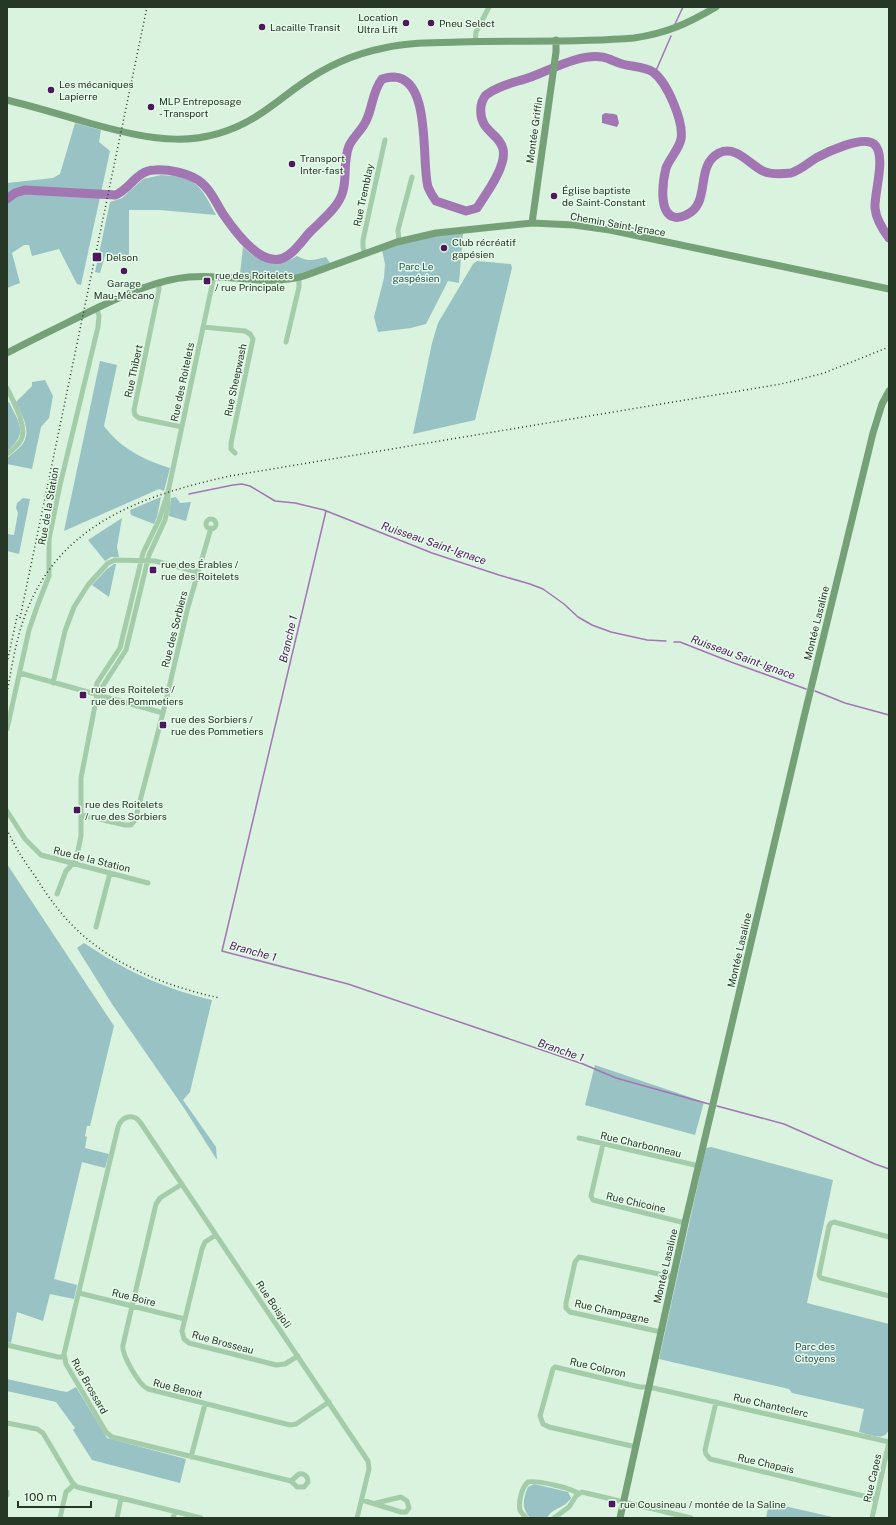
<svg xmlns="http://www.w3.org/2000/svg" width="896" height="1525" font-family="'Public Sans',sans-serif">
  <rect width="100%" height="100%" fill="#d9f3df"/>
  <!-- green -->
  <path fill="#98c2c3" d="M75 123 101 130 99 142 110 151 81 285 77 284 59 249 32 256 29 245H24L12 253 20 283 7 288V183L53 178 60 174Z
    M161 175C197 177 200 185 216 215L160 210H129V255L105 256 100 273 95 272 110 202 122 198 143 179Z
    M463 232 459 283 448 281 426 324 411 328 378 332 374 317 384 278 385 264 382 250 416 239Z
    M243 247C260 263 275 269 297 256 307 262 315 260 326 257L330 263C316 268 302 275 287 277 272 278 255 276 240 274Z
    M477 261 511 264 512 268 475 420 413 434 432 343 438 323 473 264Z
    M100 361 117 365 104 426C120 448 144 460 170 468L164 491 159 489 64 531Z
    M45 380 53 396 49 418 41 427 32 469 7 464V458C12 454 17 450 21 446 33 433 22 415 16 402L32 386V382Z
    M9 402C19 423 29 433 7 451V403Z
    M161 497 157 517 154 524 131 515 130 510Z
    M176 497 180 503 191 502 186 521 169 516 171 498Z
    M23 498 30 499 19 554 7 551V534L14 535 18 513 16 508 17 503Z
    M122 518 117 547 119 557H111L105 561 88 540Z
    M114 564H116L109 597 92 585 107 569Z
    M7 864 114 1026 90 1126H87L85 1136 87 1137 85 1148 109 1154 105 1168 82 1162 54 1279 77 1285 74 1299 50 1294 43 1321 17 1312 11 1343 7 1342Z
    M84 943C126 971 162 988 212 1000L190 1092 183 1100 216 1147 217 1160 184 1108 112 1004 77 948Z
    M595 1065 704 1102 695 1135 585 1105Z
    M711 1147 833 1180 807 1303 889 1324V1428C886 1443 870 1434 859 1432L864 1409 792 1393 789 1389 659 1359 706 1148Z
    M7 1379 61 1391 67 1392 76 1387 107 1438 186 1459 180 1483 92 1460 73 1430 75 1428 56 1402 7 1391Z
    M534 1484 568 1492 571 1498C564 1509 553 1507 547 1518H530C521 1507 523 1500 528 1487Z
    M769 1503H771L837 1518H766Z"/>
  <!-- water -->
  <path fill="#a276b2" d="M605 113 614 114 617 115 619 123 617 127 602 123V115Z"/>
  <g fill="none" stroke-linecap="round" stroke-linejoin="round">
    <!-- stream -->
    <path stroke="#a276b2" stroke-width="1.5" d="M675 24 683 7
      M655 73 671 36
      M189 494 233 485 242 484 250 486 275 501 295 503 324 510 432 553 499 575 530 584 543 589 564 604 578 617 592 625 611 632 647 640 666 641
      M326 511 222 951 348 984 583 1064 616 1078 709 1104
      M674 642H680L731 662 806 689
      M815 691 845 703 889 715
      M717 1106 784 1124 875 1164 889 1169"/>
    <!-- river -->
    <path stroke="#a276b2" stroke-width="9" d="M7 199 15 193 25 190 115 195C130 190 136 170 155 170 168 169 187 173 198 180 210 188 216 203 223 214 234 230 258 264 280 259 293 256 302 240 311 231 322 220 339 207 343 191 347 177 343 161 349 146 353 137 362 130 366 121 373 107 372 92 382 79 385 78 390 77 394 77 432 79 421 162 428 187 430 192 433 197 436 201L466 211 477 208C486 194 507 166 503 149 499 132 478 132 481 106 482 101 485 95 489 93 502 84 517 82 531 77 553 69 578 54 602 57 609 58 615 62 622 64 632 67 644 66 653 72 667 82 684 122 681 139 679 149 670 158 666 168 663 180 658 213 674 217 678 218 682 217 686 215 712 204 694 166 719 153 736 145 749 164 763 171 771 175 782 174 791 173 801 170 808 163 816 158 827 152 863 135 874 144 887 155 874 193 875 208 876 219 883 230 889 238"/>
    <!-- street -->
    <path stroke="#a4ccaa" stroke-width="5" d="M475 42 476 32 489 7
      M399 241 398 230 412 177
      M365 254 363 247V240L385 140
      M159 282V289L134 410 135 415 139 418 182 427
      M203 327 245 331 250 334 253 339 231 443V449L235 453
      M286 342 299 287V278
      M7 388C13 401 28 427 21 440 18 446 12 450 7 454
      M206 524a5 5 0 1 1 10 0a5 5 0 1 1-10 0Z
      M20 673 163 713
      M53 683 65 631 74 607 88 585 108 563 115 560 155 561 198 572
      M97 695 126 650 149 555 165 520 168 507V493
      M7 729 29 630 38 604 49 576V539L60 485 98 327 99 316 97 309
      M7 811 25 839 41 855 148 883
      M81 815 125 825H131L135 820 163 713 188 607 211 528
      M57 894 66 871 76 860 81 836V778L97 695 96 688 97 683 120 648 143 553 159 520 168 492 214 276
      M96 927 110 873
      M579 1138 699 1166
      M603 1144 591 1196 593 1200 685 1223
      M182 1184 160 1198 156 1204 123 1345C121 1354 139 1385 148 1389L290 1425 296 1424 329 1402
      M216 1235 205 1242 202 1249 182 1331 184 1339 189 1343 276 1365 285 1364 298 1356
      M889 1237 834 1222 831 1223 829 1226 819 1275 821 1278 889 1296
      M79 1293 185 1319
      M661 1332 570 1312 566 1308V1303L575 1262 579 1257 673 1277
      M7 1345 58 1357H64
      M716 1402 705 1450 706 1454 710 1459 876 1499
      M7 1423 37 1429 43 1433 72 1482 77 1487 201 1518
      M636 1447 549 1427 543 1424 540 1416 553 1369 555 1367 559 1368 640 1387H649L889 1442
      M191 1457 205 1404
      M299 1474C304 1473 308 1476 308 1482L304 1487H297L291 1481Z
      M291 1481 112 1437 106 1432 66 1364 64 1354 118 1127C122 1116 133 1113 140 1122L368 1461 369 1469 357 1518
      M7 1492V1495
      M362 1500 401 1512H406L409 1508 407 1501 401 1497 376 1503
      M60 1518 66 1492 74 1485
      M117 1518 121 1498
      M173 1518 175 1512
      M526 1518C524 1515 521 1513 520 1510 518 1502 522 1487 528 1482 537 1480 572 1488 579 1494
      M554 1518 569 1507 576 1496 582 1492 691 1518
      M872 1518 889 1442"/>
    <!-- secondary -->
    <path stroke="#75a078" stroke-width="7" d="M7 100C35 107 62 115 89 123 151 140 202 152 260 114 274 105 287 94 300 85 325 67 353 54 384 48 408 42 434 43 459 42 517 40 576 43 634 38 667 33 687 24 716 7
      M532 223 556 52V40
      M7 353C37 337 67 323 97 308 127 294 156 280 189 277 228 273 266 287 304 276L397 242 436 233 532 223 574 225 610 230 889 289
      M620 1518 685 1223 745 968 804 717 873 433 882 404 889 391"/>
    <!-- rail -->
    <path stroke="#263726" stroke-width="1.5" stroke-dasharray="1 3" stroke-linecap="butt" d="M20 618 147 7
      M7 663 18 612
      M7 693C12 666 16 638 26 613 60 523 144 495 230 476L781 384 824 373 889 347
      M7 829C14 846 24 861 35 876 46 894 59 912 74 927 112 965 168 987 220 998"/>
  </g>
  <!-- markers -->
  <g fill="#4b195b" stroke="#e6faea" stroke-width="1.5">
    <circle cx="406" cy="23" r="4"/>
    <circle cx="431" cy="23" r="4"/>
    <circle cx="262" cy="27" r="4"/>
    <circle cx="51" cy="90" r="4"/>
    <circle cx="151" cy="107" r="4"/>
    <circle cx="292" cy="164" r="4"/>
    <circle cx="554" cy="196" r="4"/>
    <circle cx="444" cy="248" r="4"/>
    <rect x="92" y="252" width="10" height="10" rx="2"/>
    <circle cx="124" cy="271" r="4"/>
    <rect x="203" y="277" width="8" height="8" rx="2"/>
    <rect x="149" y="566" width="8" height="8" rx="2"/>
    <rect x="79" y="691" width="8" height="8" rx="2"/>
    <rect x="159" y="721" width="8" height="8" rx="2"/>
    <rect x="73" y="806" width="8" height="8" rx="2"/>
    <rect x="608" y="1500" width="8" height="8" rx="2"/>
  </g>
  <g text-anchor="middle" dominant-baseline="central" stroke-width="3" stroke-linejoin="round" paint-order="stroke">
    <!-- poi labels -->
    <g font-size="10" fill="#263726" stroke="#e6faea" text-anchor="start">
      <text x="398" y="17" text-anchor="end">Location<tspan x="398" dy="12">Ultra Lift</tspan></text>
      <text x="439" y="23">Pneu Select</text>
      <text x="270" y="27">Lacaille Transit</text>
      <text x="59" y="84">Les mécaniques<tspan x="59" dy="12">Lapierre</tspan></text>
      <text x="159" y="101">MLP Entreposage<tspan x="159" dy="12">- Transport</tspan></text>
      <text x="300" y="158">Transport<tspan x="300" dy="12">Inter-fast</tspan></text>
      <text x="562" y="190">Église baptiste<tspan x="562" dy="12">de Saint-Constant</tspan></text>
      <text x="452" y="242">Club récréatif<tspan x="452" dy="12">gapésien</tspan></text>
      <text x="106" y="257">Delson</text>
      <text x="215" y="275">rue des Roitelets<tspan x="215" dy="12">/ rue Principale</tspan></text>
      <text x="124" y="283" text-anchor="middle">Garage<tspan x="124" dy="12">Mau-Mécano</tspan></text>
      <text x="161" y="564">rue des Érables /<tspan x="161" dy="12">rue des Roitelets</tspan></text>
      <text x="91" y="689">rue des Roitelets /<tspan x="91" dy="12">rue des Pommetiers</tspan></text>
      <text x="171" y="719">rue des Sorbiers /<tspan x="171" dy="12">rue des Pommetiers</tspan></text>
      <text x="85" y="804">rue des Roitelets<tspan x="85" dy="12">/ rue des Sorbiers</tspan></text>
      <text x="620" y="1504">rue Cousineau / montée de la Saline</text>
    </g>
    <!-- street labels -->
    <g font-size="10" fill="#263726" stroke="#e6faea">
      <text transform="translate(534 130) rotate(-82)">Montée Griffin</text>
      <text transform="translate(363 195) rotate(-78)">Rue Tremblay</text>
      <text transform="translate(618 224) rotate(10)">Chemin Saint-Ignace</text>
      <text transform="translate(133 371) rotate(-78)">Rue Thibert</text>
      <text transform="translate(235 380) rotate(-78)">Rue Sheepwash</text>
      <text transform="translate(182 382) rotate(-78)">Rue des Roitelets</text>
      <text transform="translate(48 506) rotate(-80)">Rue de la Station</text>
      <text transform="translate(816 623) rotate(-76)">Montée Lasaline</text>
      <text transform="translate(174 629) rotate(-76)">Rue des Sorbiers</text>
      <text transform="translate(92 859) rotate(14)">Rue de la Station</text>
      <text transform="translate(739 950) rotate(-77)">Montée Lasaline</text>
      <text transform="translate(641 1144) rotate(13)">Rue Charbonneau</text>
      <text transform="translate(636 1202) rotate(13)">Rue Chicoine</text>
      <text transform="translate(665 1266) rotate(-77)">Montée Lasaline</text>
      <text transform="translate(134 1297) rotate(14)">Rue Boire</text>
      <text transform="translate(274 1304) rotate(56)">Rue Boisjoli</text>
      <text transform="translate(612 1311) rotate(13)">Rue Champagne</text>
      <text transform="translate(223 1342) rotate(15)">Rue Brosseau</text>
      <text transform="translate(598 1367) rotate(13)">Rue Colpron</text>
      <text transform="translate(90 1386) rotate(60)">Rue Brossard</text>
      <text transform="translate(178 1388) rotate(14)">Rue Benoit</text>
      <text transform="translate(771 1405) rotate(13)">Rue Chanteclerc</text>
      <text transform="translate(766 1463) rotate(13)">Rue Chapais</text>
      <text transform="translate(872 1478) rotate(-77)">Rue Capes</text>
    </g>
    <!-- park labels -->
    <g font-size="10" fill="#285457" stroke="#e6faea">
      <text x="416" y="266">Parc Le<tspan x="416" dy="12">gaspésien</tspan></text>
      <text x="815" y="1346">Parc des<tspan x="815" dy="12">Citoyens</tspan></text>
    </g>
    <!-- water labels -->
    <g font-size="11" font-style="italic" fill="#4b195b" stroke="#e6faea">
      <text transform="translate(434 543) rotate(19)">Ruisseau Saint-Ignace</text>
      <text transform="translate(288 639) rotate(-77)">Branche 1</text>
      <text transform="translate(743 657) rotate(20)">Ruisseau Saint-Ignace</text>
      <text transform="translate(253 951) rotate(15)">Branche 1</text>
      <text transform="translate(561 1050) rotate(19)">Branche 1</text>
    </g>
  </g>
  <!-- border -->
  <rect width="896" height="1525" fill="none" stroke="#263726" stroke-width="16"/>
  <!-- scale -->
  <path d="M18 1501v6h73v-6" fill="none" stroke="#263726" stroke-width="2"/>
  <text x="24" y="1501" font-size="12" fill="#263726" stroke="#e6faea" stroke-width="3" paint-order="stroke">100 m</text>
</svg>
